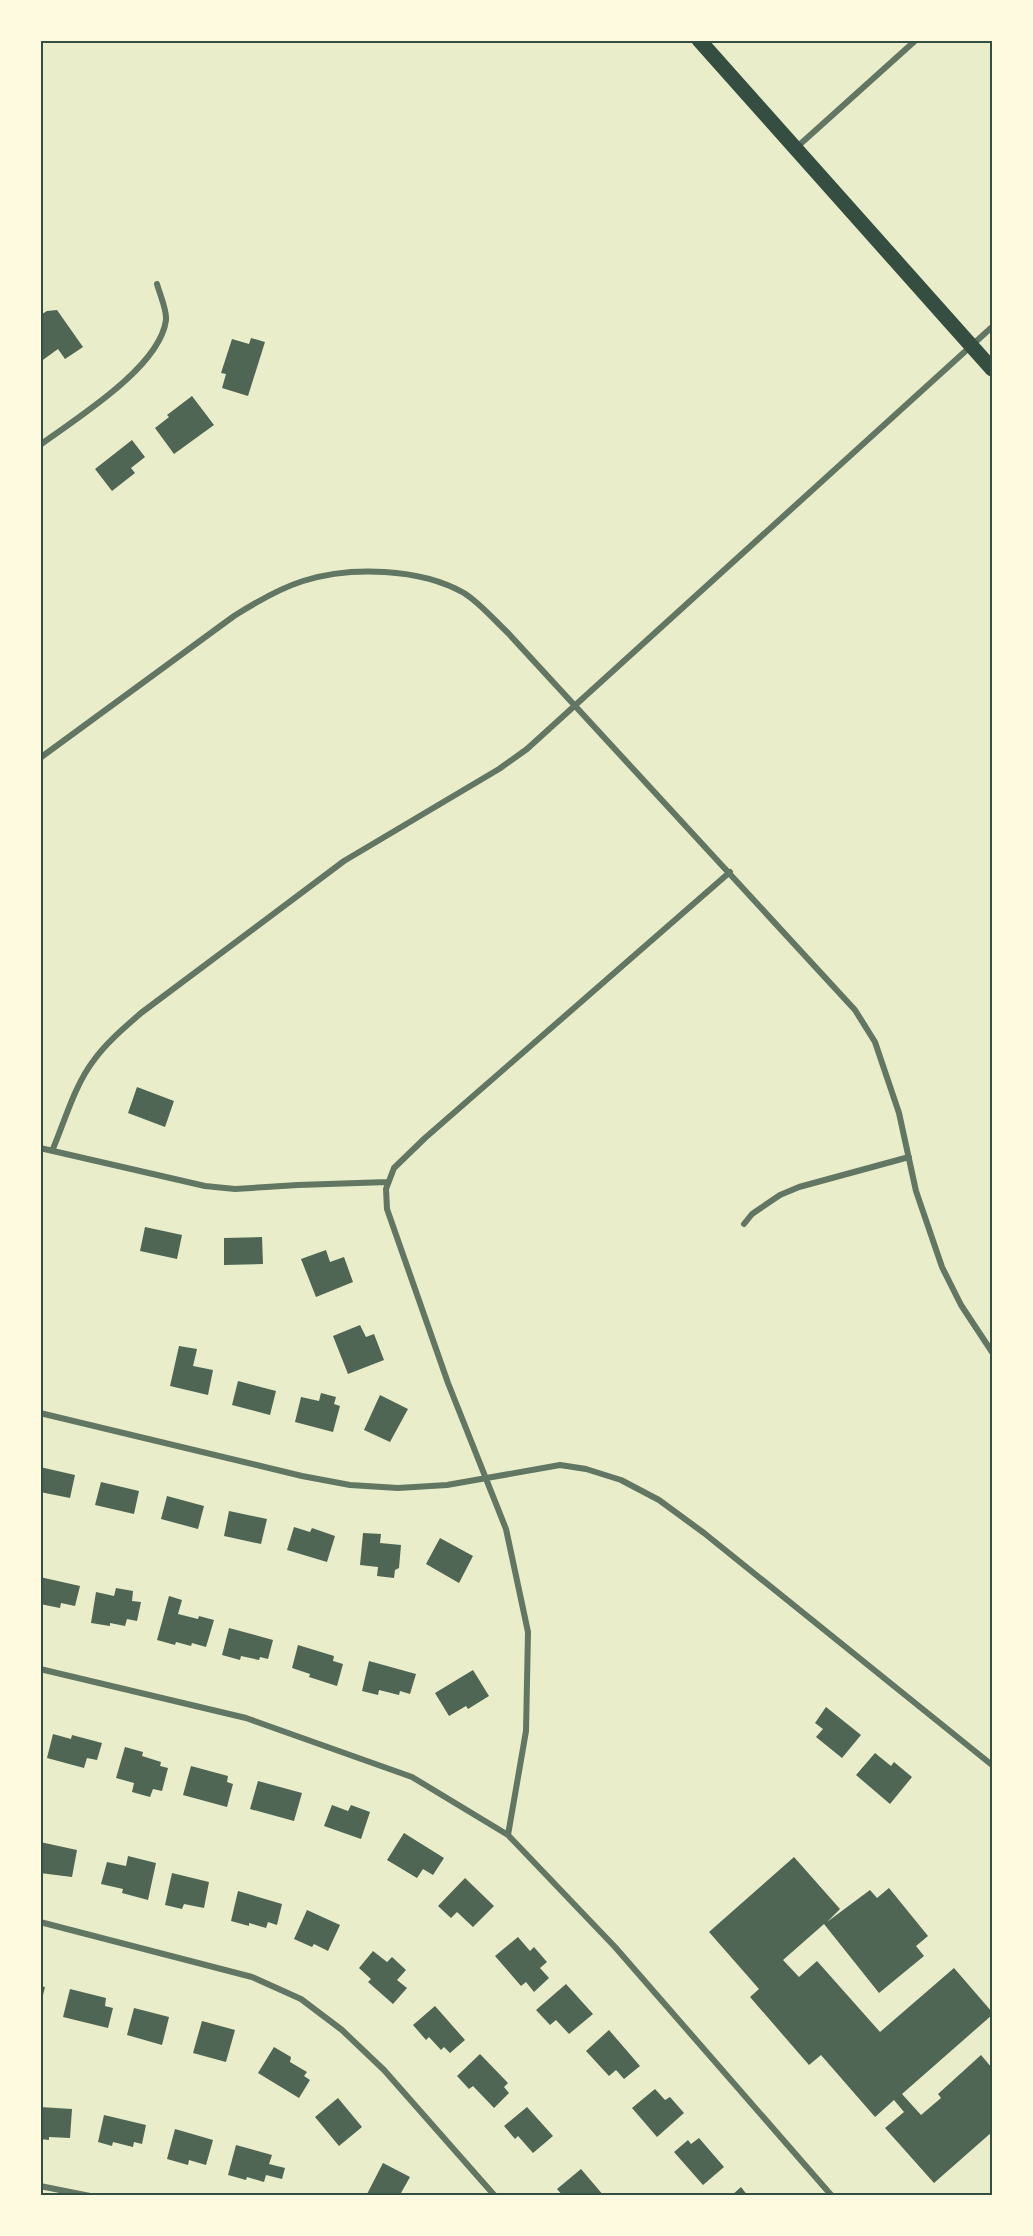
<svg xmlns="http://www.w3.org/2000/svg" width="1033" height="2236" font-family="'Libre Baskerville',serif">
  <rect width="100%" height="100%" fill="#e9edc9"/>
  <!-- building -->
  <path fill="#4f6655" d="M57 310 83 347 65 359 58 349 40 362V312L42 314 47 311Z
    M251 338 265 342 248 396 222 388 226 374 221 373 232 339 249 344Z
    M192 396 214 425 174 454 155 428 169 417 167 415Z
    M132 440 145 457 131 468 135 473 112 491 95 469Z
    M137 1087 174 1101 165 1127 128 1113Z
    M145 1227 182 1235 177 1259 140 1251Z
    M262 1237 263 1264 224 1265V1238Z
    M326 1250 330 1262 344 1257 353 1282 316 1297 301 1259Z
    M360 1325 366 1337 374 1334 384 1360 348 1374 333 1336Z
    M179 1346 197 1349 193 1366 213 1370 208 1395 170 1386Z
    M238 1381 276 1391 270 1415 232 1405Z
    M321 1393 336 1397 334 1404 340 1406 333 1432 295 1422 301 1397 319 1401Z
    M380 1395 408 1409 390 1442 364 1430Z
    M40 1467 75 1475 70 1498 40 1492Z
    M101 1482 139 1491 134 1514 95 1505Z
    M167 1496 204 1506 198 1529 161 1519Z
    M229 1511 267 1519 261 1544 224 1536Z
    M294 1527 310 1532 312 1528 335 1536 327 1562 287 1550Z
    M363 1533 381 1534 380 1543 401 1545 399 1568 395 1570 394 1578 377 1576 378 1567 360 1565Z
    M440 1538 473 1556 459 1583 426 1564Z
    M40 1577 80 1586 75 1606 61 1603 60 1608 40 1604Z
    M116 1588 133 1591 132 1601 141 1602 137 1621 127 1619 125 1626 110 1623V1626L91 1623 96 1592 114 1596Z
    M169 1596 182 1600 178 1614 198 1619 199 1616 214 1620 206 1647 192 1643 191 1646 176 1642 175 1645 157 1640Z
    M229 1628 273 1640 268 1659 260 1657 259 1660 241 1656 240 1660 222 1655Z
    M298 1645 334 1656 333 1661 343 1664 337 1686 309 1677 310 1674 292 1668Z
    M369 1661 416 1674 410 1694 400 1691 399 1695 379 1690 378 1695 362 1691Z
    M473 1670 489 1696 468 1709 466 1706 449 1716 435 1693Z
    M826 1707 861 1735 842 1758 816 1737 823 1729 815 1723Z
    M53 1734 71 1739 72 1735 102 1743 97 1760 87 1758 84 1768 47 1758Z
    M125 1747 143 1752 142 1756 161 1762 160 1766 168 1768 162 1791 153 1789 150 1797 132 1792 134 1783 116 1778Z
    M875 1753 891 1766 894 1762 912 1777 890 1804 856 1775Z
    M191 1766 228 1776 227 1782 233 1784 227 1807 183 1795Z
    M258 1781 302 1793 294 1821 250 1809Z
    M332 1805 348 1811 351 1805 370 1812 361 1839 324 1826Z
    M404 1833 444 1858 433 1875 423 1869 417 1878 387 1860Z
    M40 1842 77 1850 72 1877 40 1873Z
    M128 1856 156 1863 148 1900 122 1893 123 1889 101 1884 107 1862 126 1866Z
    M794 1857 840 1909 827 1922 870 1890 877 1898 889 1888 928 1936 916 1946 924 1956 879 1993 824 1924 783 1960 799 1977 817 1961 880 2032 954 1968 992 2012V2015L902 2094 921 2115 941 2098 938 2094 981 2055 992 2068V2132L934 2183 885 2128 904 2112 894 2100 875 2117 821 2055 809 2065 750 1997 759 1989 709 1932Z
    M172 1873 209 1882 204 1908 184 1904 182 1909 165 1905Z
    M465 1878 494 1906 473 1927 457 1912 451 1918 438 1906Z
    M238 1891 282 1904 277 1925 268 1922 266 1928 249 1923V1926L231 1921Z
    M307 1910 340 1925 328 1951 314 1944 312 1947 294 1939Z
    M518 1937 530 1951 534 1947 547 1962 540 1968 549 1978 534 1992 526 1982 521 1986 495 1956Z
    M373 1951 387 1962 392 1957 406 1970 397 1980 407 1988 393 2004 368 1982 371 1979 359 1968Z
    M566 1984 593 2014 569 2034 556 2020 550 2025 536 2010Z
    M40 1986 45 1987 41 2003 40 2002Z
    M70 1989 106 1998 105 2006 113 2008 108 2028 63 2017Z
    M435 2006 465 2040 450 2053 444 2047 441 2050 429 2037 426 2040 413 2025Z
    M134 2008 169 2017 162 2045 127 2035Z
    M202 2021 235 2030 226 2062 193 2053Z
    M609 2030 640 2066 624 2079 616 2070 609 2076 586 2051Z
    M274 2047 291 2057 290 2062 307 2072 304 2076 310 2080 299 2098 258 2073Z
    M480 2054 508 2083 504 2087 509 2093 494 2108 473 2086 469 2089 457 2076Z
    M655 2089 665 2100 670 2097 684 2113 657 2137 632 2108Z
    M338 2098 362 2127 339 2146 315 2117Z
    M40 2107 72 2109 70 2138 49 2137V2140L40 2139Z
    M527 2107 553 2136 533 2153 518 2136 515 2139 504 2126Z
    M104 2115 146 2125 142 2144 134 2142 133 2147 113 2142 112 2146 98 2142Z
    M175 2129 213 2140 206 2165 189 2160 188 2165 167 2159Z
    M699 2138 724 2167 703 2185 674 2152 688 2140 691 2144Z
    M236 2145 272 2155 269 2164 285 2168 282 2179 266 2175 264 2182 247 2177 246 2180 228 2175Z
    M383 2163 410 2177 401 2193 405 2196H366Z
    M581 2169 604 2196H563L557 2189Z
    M741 2187 748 2196H731Z"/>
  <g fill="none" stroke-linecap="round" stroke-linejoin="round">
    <!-- service -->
    <path stroke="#617663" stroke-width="4.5" d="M204 40H205"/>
    <!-- minor -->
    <path stroke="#617663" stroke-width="6" d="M797 147 916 40
      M40 445C77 418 160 367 166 320 167 310 160 295 157 284
      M40 758 234 616C256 602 278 589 303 581 350 566 420 568 464 593 480 603 494 620 508 633L855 1010 875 1042 899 1113 916 1191 942 1267 961 1305 992 1352
      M40 1148 205 1186 235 1189 298 1185 388 1182
      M52 1151C65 1121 74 1086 94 1060 107 1042 124 1028 141 1013L344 861 499 769 527 749 992 327
      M744 1224 752 1214 780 1195 799 1187 909 1157
      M40 1413 302 1476 350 1485 398 1488 447 1485 560 1465 586 1469 621 1480 659 1500 704 1533 992 1765
      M40 1669 246 1718 412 1777 508 1835 615 1947 832 2196
      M508 1835 526 1731 528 1632 506 1529 448 1383 387 1209 386 1189 394 1168 425 1138 730 872
      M40 1922 252 1977 301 1999 342 2030 384 2070 495 2196
      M40 2186 90 2196"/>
    <!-- primary -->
    <path stroke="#344e41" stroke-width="15" d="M699 40 992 369"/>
  </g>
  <!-- border -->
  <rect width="1033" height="2236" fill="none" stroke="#fefae0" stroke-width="84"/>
  <rect x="42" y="42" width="949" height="2152" fill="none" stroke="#344e41" stroke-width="2"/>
</svg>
